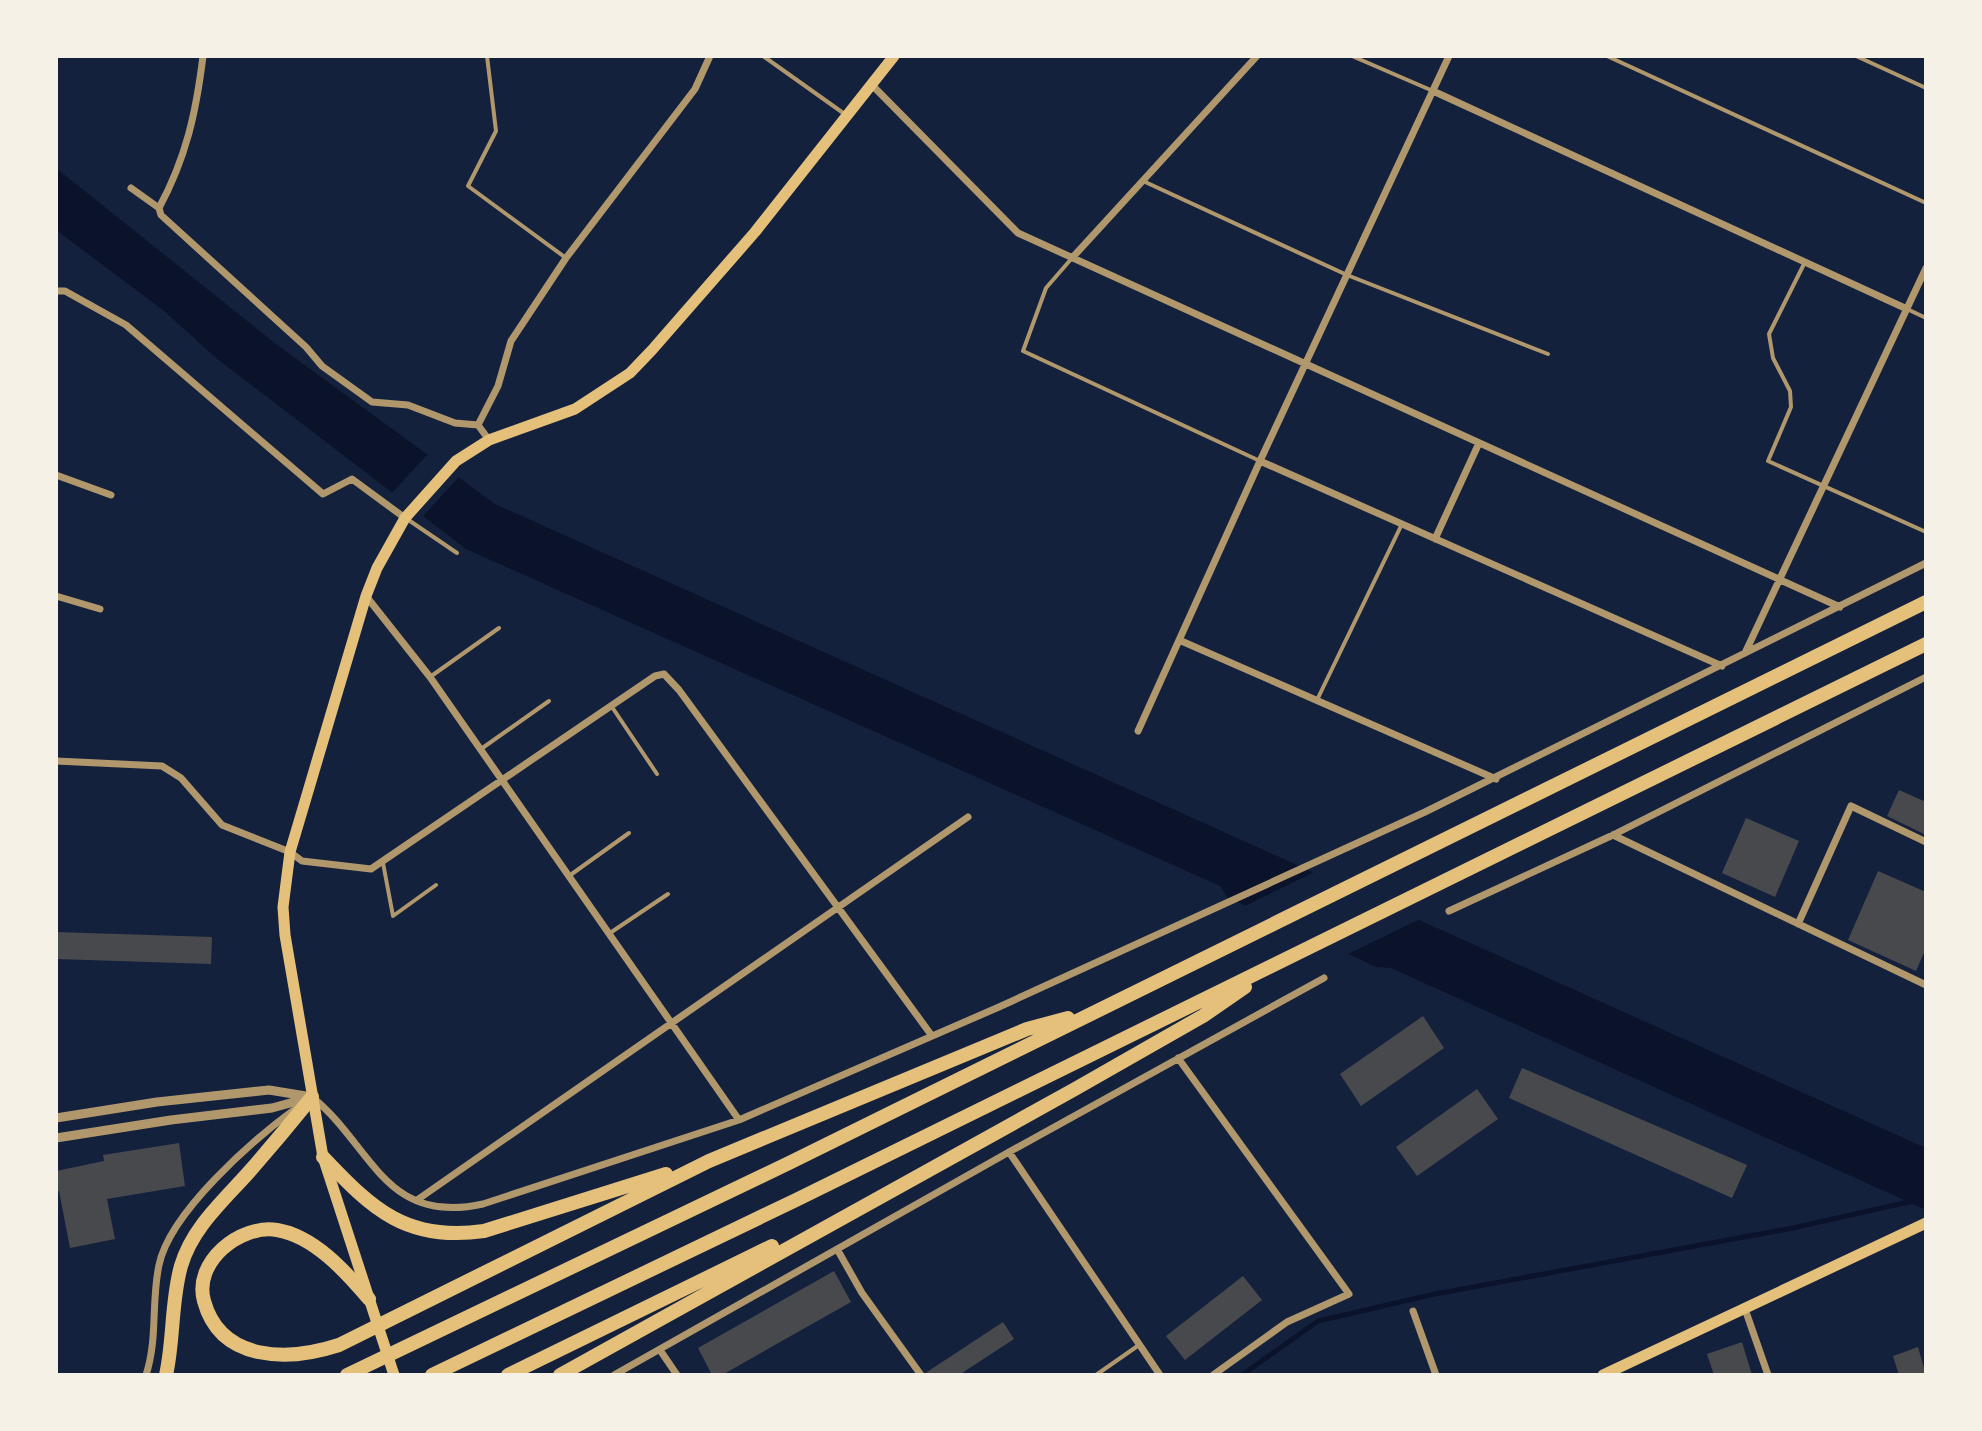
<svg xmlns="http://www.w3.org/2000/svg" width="1982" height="1431" font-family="Montserrat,sans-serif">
  <rect width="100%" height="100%" fill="#14213d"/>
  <!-- water -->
  <path fill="#0b132b" d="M56 168 276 344 495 504 1926 1148V1210L1391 968 1376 967 1227 897 1220 886 466 549 216 358 163 310 56 230Z"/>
  <!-- pier -->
  <path fill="#14213d" d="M430 452 460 476 420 519 389 496Z
    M1320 869 1424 917 1344 956 1241 908Z"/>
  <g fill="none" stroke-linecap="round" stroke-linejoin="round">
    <!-- stream -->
    <path stroke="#0b132b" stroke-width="5" d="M1242 1375 1318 1321 1435 1294 1793 1228 1926 1198"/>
  </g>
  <!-- building -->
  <path fill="#48494c" d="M1899 790 1926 802V835L1887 816Z
    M1746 818 1799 841 1775 897 1722 873Z
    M1878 871 1926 892V948L1916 971 1848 940Z
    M56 932 212 937 211 964 56 959Z
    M1423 1016 1444 1048 1361 1106 1340 1074Z
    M1522 1068 1747 1165 1732 1198 1509 1098Z
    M1477 1089 1498 1119 1417 1176 1396 1147Z
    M179 1143 185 1186 107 1199 115 1239 70 1248 59 1191 56 1192V1171L104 1161 103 1155Z
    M834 1271 851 1302 722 1375H712L698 1348Z
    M1243 1276 1262 1300 1185 1360 1166 1336Z
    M1003 1322 1014 1339 959 1375H927V1372Z
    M1742 1342 1752 1375H1714L1707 1354Z
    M1918 1347 1926 1375H1899L1893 1356Z"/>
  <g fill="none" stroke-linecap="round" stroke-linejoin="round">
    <!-- service -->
    <path stroke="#b1986c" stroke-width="4" d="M487 56 496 131 468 186 566 258
      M763 56 846 115
      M1352 56 1433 91
      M1607 56 1926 203
      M1856 56 1926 88
      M1143 181 1347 275 1548 354
      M1072 258 1046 288 1023 351 1260 461
      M1805 262 1769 334 1773 358 1790 391 1791 407 1768 461 1926 532
      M1907 309 1926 318
      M407 519 457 553
      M430 677 499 628
      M1317 700 1401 526
      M612 707 657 774
      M481 749 549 701
      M383 863 393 916 436 885
      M569 876 629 833
      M610 933 668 894
      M1096 1375 1139 1345"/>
    <!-- minor -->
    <path stroke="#b1986c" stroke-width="7" d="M203 56C196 113 186 158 159 208L161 215 306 347 322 366 372 402 408 405 455 423 478 425
      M872 85 1018 233 1840 607
      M1433 91 1907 309
      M131 188 159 208
      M1072 258 1257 56
      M56 291H65L126 325 323 494 352 479 405 518
      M489 440 478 425 498 386 511 341 566 258 695 89 710 56
      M1260 461 1722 666
      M56 475 111 495
      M1435 539 1479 443
      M56 596 100 609
      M366 596 430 677 739 1120
      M1179 640 1496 779
      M1745 653 1926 268
      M1138 731 1260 461 1449 56
      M56 761 162 766 181 778 222 825 290 852 302 861 371 869 655 676 664 674 679 690 932 1036
      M1613 835 1926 985
      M1449 911 1613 835 1926 677
      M1798 924 1851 806 1926 842
      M1178 1058 1349 1294 1287 1322 1213 1375
      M312 1097C372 1145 384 1226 483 1204L739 1120 999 1007 1425 812 1926 563
      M1009 1152 1160 1375
      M417 1200 968 817
      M837 1249 862 1293 921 1375
      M1745 1309 1768 1375
      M1413 1311 1436 1375
      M660 1350 677 1375
      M146 1375C158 1338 151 1302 159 1265 170 1212 253 1140 295 1109
      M614 1375 1009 1152 1324 978"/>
    <!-- tertiary -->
    <path stroke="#b1986c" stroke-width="9" d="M56 1118 157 1102 269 1090 306 1096
      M56 1138 171 1120 272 1108 312 1097"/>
    <!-- secondary -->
    <path stroke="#e5c07b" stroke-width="11" d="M394 1375 323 1157 285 935 283 907 290 852 366 596 377 568 405 518 456 461 489 440 575 409 630 373 652 350 755 232 894 56
      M1603 1375 1926 1223"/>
    <!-- motorway -->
    <path stroke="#e5c07b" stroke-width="14" d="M323 1157C373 1210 407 1242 484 1231L666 1174
      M369 1299C346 1272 314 1236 277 1230 240 1224 193 1262 204 1301 221 1363 290 1361 339 1345L709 1161 1027 1029 1068 1018
      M166 1375C174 1339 171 1301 181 1266 192 1228 223 1201 249 1172 270 1148 291 1123 312 1097
      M347 1375 789 1163 1926 602
      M432 1375 796 1200 1926 644
      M508 1375 772 1246
      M560 1375 1075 1089 1203 1016 1245 987"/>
  </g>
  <!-- border -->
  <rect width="1982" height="1431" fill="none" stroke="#f6f1e7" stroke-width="116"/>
</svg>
